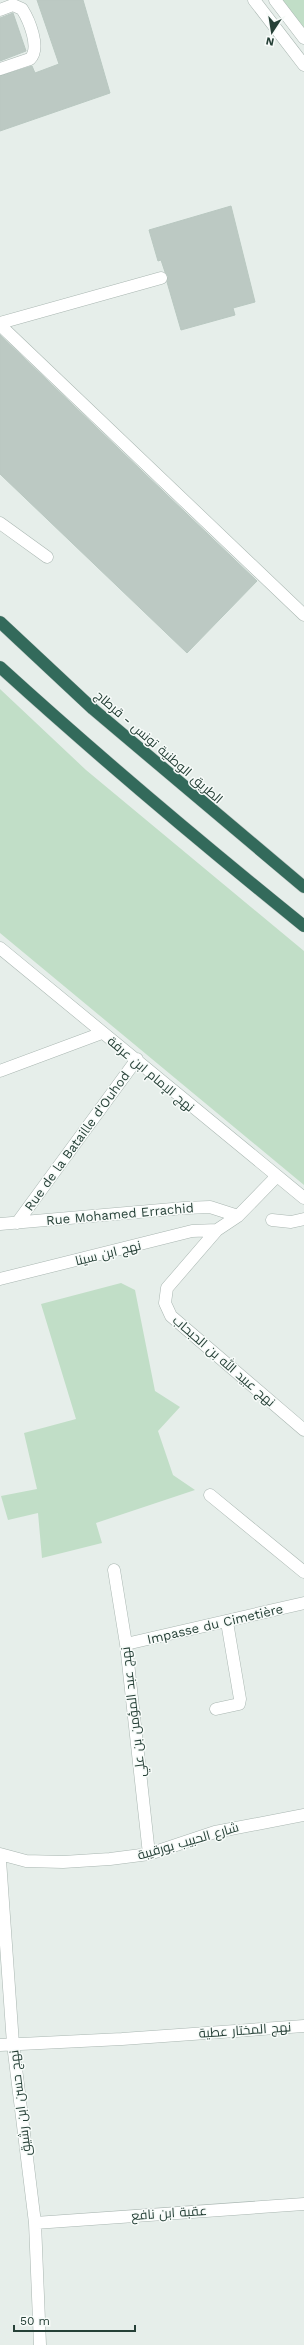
<svg xmlns="http://www.w3.org/2000/svg" width="304" height="2345" font-family="'Work Sans',Cairo,sans-serif">
  <rect width="100%" height="100%" fill="#e6eeea"/>
  <!-- green -->
  <path fill="#c1dec7" d="M282 0H304V30Z
    M0 689 86 770 304 951V1185L0 933Z
    M121 1283 135 1290 155 1391 180 1407 158 1431 173 1475 195 1490 96 1523 102 1543 42 1558 38 1513 8 1520 1 1496 37 1489 24 1433 76 1419 41 1304Z"/>
  <!-- building -->
  <path fill="#bcc9c3" stroke="#b9c8c1" d="M37 0H83L110 93 0 131V76L32 66 35 73 59 64Z
    M13 13 26 51 0 61V18Z
    M231 206 255 302 233 308 235 315 181 330 167 282 168 276 165 272 161 260 158 261 149 230Z
    M0 335 257 581 187 653 0 474Z"/>
  <g fill="none" stroke-linecap="round" stroke-linejoin="round">
    <!-- minor casing -->
    <g stroke="#a9b6b1" stroke-width="13">
      <path id="minor" d="M254 0 304 65
        M275 0 304 38
        M0 10 13 5 22 9C29 20 41 48 30 59L0 69
        M0 323 161 278
        M0 325 304 615
        M0 523 47 557
        M0 948 304 1198
        M0 1071 102 1033
        M277 1176 238 1216 217 1230 167 1288 165 1303 171 1316 304 1430
        M272 1220 291 1222 304 1219
        M17 1223 137 1059
        M0 1224 184 1208 210 1207 238 1216
        M0 1279 192 1231 217 1230
        M210 1495 304 1572
        M114 1570 126 1644 149 1854
        M126 1644 304 1603
        M216 1709 239 1704 240 1699 227 1622
        M0 1854 26 1861 63 1862 110 1859 149 1854 215 1832 304 1815
        M0 1860 13 2044 35 2223 40 2345
        M0 2045 122 2039 304 2026
        M35 2223 304 2204"/>
    </g>
    <!-- highway casing -->
    <g stroke="#c2cac7" stroke-width="13">
      <path id="highway" d="M0 622 93 709 304 887
        M0 667C99 757 200 842 304 926"/>
    </g>
    <!-- minor -->
    <use href="#minor" stroke="#fff" stroke-width="12"/>
    <!-- highway -->
    <use href="#highway" stroke="#336a5b" stroke-width="12"/>
  </g>
  <g text-anchor="middle" dominant-baseline="central" stroke-width="3" stroke-linejoin="round" paint-order="stroke">
    <!-- street labels -->
    <g font-size="13" fill="#264037" stroke="#f7fbf9">
      <text transform="translate(159 747) rotate(41)">الطريق الوطنية تونس - قرطاج</text>
      <text transform="translate(151 1074) rotate(40)">نهج الإمام ابن عرفة</text>
      <text transform="translate(77 1141) rotate(-54)">Rue de la Bataille d'Ouhod</text>
      <text transform="translate(120 1214) rotate(-5)">Rue Mohamed Errachid</text>
      <text transform="translate(108 1253) rotate(-14)">نهج ابن سينا</text>
      <text transform="translate(224 1361) rotate(41)">نهج عبيد الله بن الحبحاب</text>
      <text transform="translate(215 1624) rotate(-13)">Impasse du Cimetière</text>
      <text transform="translate(133 1712) rotate(-97)">نهج عبد المؤمن بن علي</text>
      <text transform="translate(188 1841) rotate(-16)">شارع الحبيب بورقيبة</text>
      <text transform="translate(245 2030) rotate(-4)">نهج المختار عطية</text>
      <text transform="translate(20 2103) rotate(-97)">نهج حسن ابن رشيق</text>
      <text transform="translate(169 2213) rotate(-4)">عقبة ابن نافع</text>
    </g>
  </g>
  <!-- north arrow -->
  <g transform="translate(272 32) rotate(192)" stroke="#f7fbf9" stroke-width="3" paint-order="stroke">
  <path d="M0-3L7 15L0 10L-7 15Z" fill="#264037"/>
  <text y="-6" font-size="11" font-weight="bold" text-anchor="middle" fill="#264037">N</text>
  </g>
  <!-- scale -->
  <path d="M14 2325v6h121v-6" fill="none" stroke="#264037" stroke-width="2"/>
  <text x="20" y="2325" font-size="12" fill="#264037" stroke="#f7fbf9" stroke-width="3" paint-order="stroke">50 m</text>
</svg>
